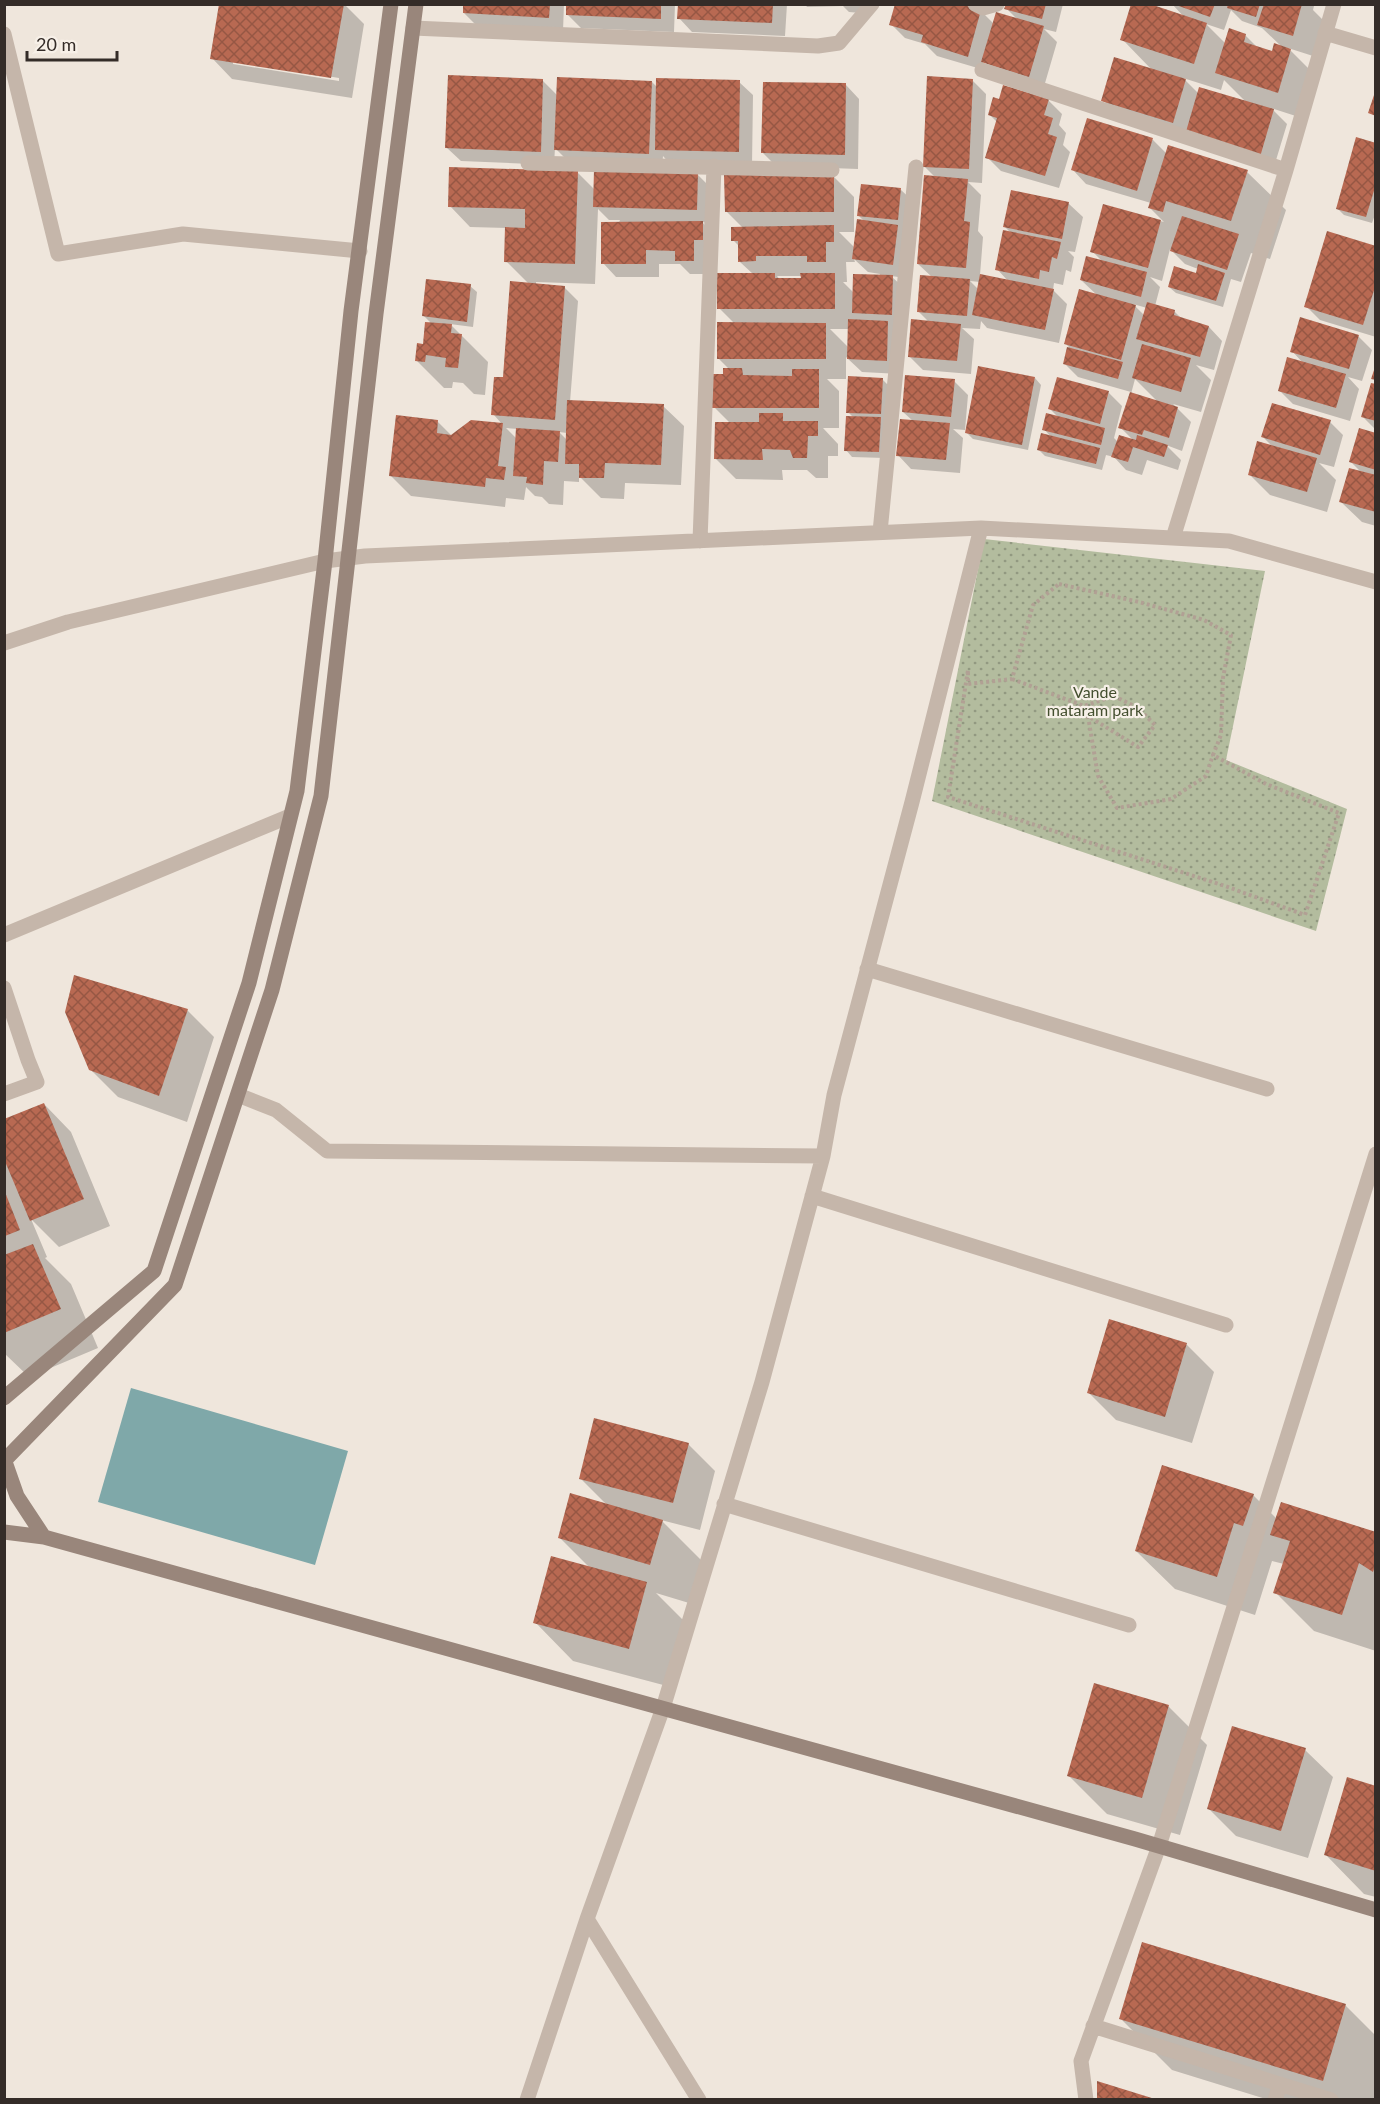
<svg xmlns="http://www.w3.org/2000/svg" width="1380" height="2104" font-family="Lato,sans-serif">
  <defs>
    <pattern id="park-dots" width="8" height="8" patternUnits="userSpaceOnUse" patternTransform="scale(1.5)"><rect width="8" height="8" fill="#b3bc9e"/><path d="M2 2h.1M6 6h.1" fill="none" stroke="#929981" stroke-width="1.8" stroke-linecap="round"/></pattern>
    <pattern id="building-cross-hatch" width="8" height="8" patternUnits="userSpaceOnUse" patternTransform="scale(1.5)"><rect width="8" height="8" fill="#b86952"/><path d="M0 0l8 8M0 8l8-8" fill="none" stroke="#965744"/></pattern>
  </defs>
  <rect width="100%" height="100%" fill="#efe6dc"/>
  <!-- park -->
  <path fill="url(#park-dots)" d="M984 539 1265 571 1226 760 1347 809 1316 931 932 801Z"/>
  <!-- water -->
  <path fill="#7fa8a9" d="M131 1388 348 1451 315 1565 98 1502Z"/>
  <!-- shadow -->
  <path fill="#0003" fill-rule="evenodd" d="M250 4H344L364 24 352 98 232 79 212 58ZM233 61 339 78V81L233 64Z
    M464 4H564L563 31 478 27 464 13Z
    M568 4H675L674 32 581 28 567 14Z
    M679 4H787L785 36 692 32 679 18Z
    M805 4H875L861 5V13L849 12 843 6 807 7Z
    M1007 4H1063L1056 32 1044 29 1057 42 1043 90 983 62 981 69 937 56 925 44 905 38 891 24 981 11 994 24 1018 20 1006 8Z
    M1172 4H1312L1314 6 1313 10 1324 21 1313 56 1288 48 1318 78 1305 119 1271 108 1287 124 1273 170 1116 114 1103 100 1153 71 1122 39 1185 18ZM1231 10 1242 21 1262 28 1282 47 1273 53 1258 48 1245 35 1226 44 1206 24 1224 30ZM1183 78 1221 90 1224 80 1247 103 1199 94Z
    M972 80 986 94 982 183 968 182 981 195 978 231 983 237 980 275 1008 281 997 269 1011 233 1005 227 1012 192 1069 204 1083 217 1075 252 1068 251 1074 257 1071 272 1066 270 1063 285 1054 283 1053 290 1067 304 1059 343 987 328 981 321 980 329 962 328 974 339 971 374 923 370 909 356 929 322 918 311 932 277 918 264 936 178 925 167ZM970 281 980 282 979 290Z
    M543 81 558 96 652 82 658 88 739 82 753 95 752 165 670 164 663 156 662 167 570 163 555 148 554 165 461 161 447 148Z
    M846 85 859 99 858 169 776 166 763 153Z
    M1048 100 1062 114 1059 125 1066 133 1063 145 1070 152 1059 188 1001 171 987 157 997 122 990 115Z
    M1088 120 1153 140 1167 154 1247 172 1286 210 1270 259 1251 253 1241 282 1231 279 1223 307 1176 293 1169 287 1197 275 1198 269 1185 264 1170 249 1162 281 1150 277 1160 287 1155 306 1175 312 1182 319 1209 327 1222 341 1214 370 1196 365 1211 380 1201 412 1173 404 1191 422 1182 451 1166 445 1181 460 1178 470 1147 460 1142 475 1126 470 1114 457 1106 455 1102 470 1045 456 1038 449 1051 437 1044 429 1059 418 1050 409 1108 392 1122 406 1114 438 1118 442 1134 441 1120 427 1131 392 1078 377 1065 364 1069 347 1066 344 1098 296 1081 280 1102 261 1092 251 1104 206 1164 222 1149 207 1151 203 1086 184 1073 170ZM1133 304 1147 308 1144 315ZM1135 379 1158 402 1131 394Z
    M1376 145V212L1372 223 1344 215 1337 208Z
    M577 172 595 190 697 174 711 188 710 223 702 222 716 237 707 274H690L680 264H659V277H616L603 263 620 220H609L598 209 595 284 536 282V285L564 287 578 301 570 402 663 406 684 426 681 485 625 483 624 499 601 498 579 476V482L564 481 563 505 549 504 542 497 535 496 526 487 524 500 506 498 505 507 411 496 390 475 437 421 452 436 471 421 503 425 493 414 504 379 529 284 506 261 507 228 470 227 450 206ZM506 428 518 429 517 439ZM559 432 567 433V440Z
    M833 176 854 197V232H839L855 248 865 222 858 215 901 190 915 203 906 278 891 276 906 290 900 374 862 372 846 357V379H827L839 391V428H823L838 444V456H828V478H816L807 470H782L783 480 736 479 716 459 730 423 714 407 725 376 730 370 718 358 735 324 719 308 753 274 740 262V247L733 240 743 228 726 211ZM854 259 868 272 880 274 879 276 854 293 843 282H847L846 262H855ZM777 276H802V280H780ZM830 329H849V348Z
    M1376 247V337L1320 320 1306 306Z
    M470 286 477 292 473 327 450 324 488 362 485 395 474 394 463 383 453 382 452 388H444L417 361 432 324 423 315Z
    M1358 336 1372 350 1362 381 1348 377 1359 389 1350 421 1293 404 1279 390 1303 363 1292 351Z
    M1035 378 1041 385 1028 450 973 439 967 433Z
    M882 379 896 393 885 458 852 457 846 450 853 417 848 412Z
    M954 381 968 395 965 430 953 429 963 438 960 473 911 469 898 455 913 421 903 412Z
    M1376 386V430L1363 417Z
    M1330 422 1343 435 1334 467 1319 463 1336 480 1327 512 1270 495 1250 475 1273 447 1263 437Z
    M1376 435V526L1362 522 1341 502 1362 473 1351 462Z
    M187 1010 214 1037 187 1122 118 1097 90 1069Z
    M44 1104 71 1132 110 1226 59 1247 31 1219 47 1257 45 1258 71 1284 98 1348 29 1377 4 1353V1160L8 1164Z
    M1110 1321 1187 1345 1214 1372 1192 1443 1116 1420 1088 1392Z
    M688 1444 715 1471 700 1530 661 1520 701 1560 689 1603 656 1593 685 1622 667 1686 573 1661 535 1622 590 1568 559 1537 607 1505 580 1478Z
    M1253 1495 1277 1519 1376 1533V1651L1314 1631 1275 1592 1284 1564 1272 1561 1255 1615 1175 1589 1136 1551Z
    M1168 1706 1207 1745 1180 1835 1107 1814 1068 1775Z
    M1305 1750 1333 1777 1308 1858 1236 1836 1209 1809Z
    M1376 1787V1897L1364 1894 1326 1855Z
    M1346 2006 1376 2036V2100H1269L1172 2070 1120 2018Z"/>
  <!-- building -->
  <path fill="url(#building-cross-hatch)" d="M219 4H344L331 78 210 59Z
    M463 4H550L549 18 463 13Z
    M566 4H661V19L566 15Z
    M678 4H773L772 23 677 19Z
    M895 4H963L981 10 968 57 921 42 923 35 889 25Z
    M1006 4H1046L1042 19 1004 9Z
    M1131 4H1150L1207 23 1194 64 1120 40Z
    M1173 4H1215L1210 17Z
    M1228 4H1260L1256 17 1227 8Z
    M1264 4H1302L1293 36 1257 25Z
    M996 12 1044 26 1029 77 981 62Z
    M1229 28 1246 34 1244 42 1272 51 1274 43 1291 49 1278 93 1215 73Z
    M1114 57 1186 79 1173 123 1101 101Z
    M448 75 543 79 541 152 445 148Z
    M927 76 973 79 969 169 923 167Z
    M557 77 652 81 649 154 554 150Z
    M656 78 740 80 739 152 655 150Z
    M763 82 846 83 845 155 761 153Z
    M1003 85 1049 99 1044 115 1053 118 1048 134 1057 137 1045 176 985 158 997 118 988 115 993 97 999 99Z
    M1199 87 1274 109 1260 157 1185 135Z
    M1376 89V116L1368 113Z
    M1087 118 1153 138 1137 191 1071 170Z
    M1356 137 1376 143V184L1366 217 1336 209Z
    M1168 145 1248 170 1231 221 1166 201 1163 212 1148 208Z
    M449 167 578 171 575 264 504 262 505 227 525 228V209L448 207Z
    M594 170 698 172 697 210 593 207Z
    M724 175H834V212H725Z
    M924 175 968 179 964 221 970 222 966 268 917 264Z
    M861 184 901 188 898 220 857 216Z
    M1011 190 1069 202 1062 239 1003 227Z
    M1103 204 1161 220 1148 268 1090 252Z
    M1182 216 1239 234 1227 270 1170 251Z
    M857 219 898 225 893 265 852 259Z
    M703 221V240H694V261H675V251L646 250V264H601V222Z
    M834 225V242H826V262H807V256H756V261L738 262V241H731V227Z
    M1003 230 1061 242 1057 259 1052 257 1049 272 1040 270 1039 279 995 270Z
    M1327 231 1376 246V284L1363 325 1304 307Z
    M1086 256 1147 272 1141 297 1080 280Z
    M1198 264 1225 273 1216 301 1168 287 1174 266 1196 273Z
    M717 273H775V278H801L800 273H835V309H717Z
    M853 274 893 275 892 315 852 313Z
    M980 274 1054 289 1045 330 972 315Z
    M920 275 970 279 967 316 917 312Z
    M426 279 471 284 467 322 422 316Z
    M510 281 565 286 555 420 491 415 494 377H503Z
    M1079 289 1136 305 1121 360 1064 344Z
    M1147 302 1175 310 1174 315 1209 326 1200 357 1136 339Z
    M1300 317 1359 335 1349 369 1290 352Z
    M848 319 888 321 887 361 847 359Z
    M911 319 961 324 957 361 908 357Z
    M425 322 452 324 451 333 462 334 458 368 445 367 446 358 426 355 425 362 415 361 417 343 423 344Z
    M717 322 826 323V359H717Z
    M1142 344 1191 358 1181 392 1132 378Z
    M1067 347 1123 362 1118 379 1063 364Z
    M1287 357 1346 374 1336 408 1278 391Z
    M1376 364V380L1371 379Z
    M978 366 1035 377 1022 445 965 433Z
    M723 368H742L743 375 792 376V369H819V408H712V374H723Z
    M905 375 955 379 951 417 902 412Z
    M848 376 883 378 881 414 846 413Z
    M1057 377 1109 391 1100 424 1048 409Z
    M1371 383 1376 384V421L1361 417Z
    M1130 392 1178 407 1169 438 1144 430 1142 435 1118 428Z
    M567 400 664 404 661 465 605 463 604 478H579V464H565Z
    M1272 403 1331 420 1320 455 1261 437Z
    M759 413H783V421H818V436H808L807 458H793L790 450 762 449 763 460 714 459 715 422H759Z
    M1046 413 1105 428 1101 445 1042 430Z
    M396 415 438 420 437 433 451 435 471 420 503 423 498 466 506 467 504 480 486 478 485 487 389 476Z
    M846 416 881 417 879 452 844 451Z
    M900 419 950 423 946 460 896 456Z
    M516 428 560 431 558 462 544 461 543 485 526 483 527 477 513 476Z
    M1359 428 1376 433V470L1349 462Z
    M1041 433 1100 448 1096 464 1037 450Z
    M1119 435 1136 440 1137 435 1168 445 1164 457 1133 447 1128 462 1111 457Z
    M1257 441 1317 458 1307 492 1248 475Z
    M1349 468 1376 475V512L1339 502Z
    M74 975 188 1009 159 1096 89 1070 65 1012Z
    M44 1103 84 1199 30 1221 4 1159V1119Z
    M5 1192 20 1230 5 1236Z
    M33 1244 61 1309 4 1333V1255Z
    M1109 1319 1187 1343 1165 1417 1087 1393Z
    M594 1418 689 1443 673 1503 579 1479Z
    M1162 1465 1254 1494 1243 1526 1234 1523 1217 1577 1135 1551Z
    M570 1493 663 1520 650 1565 558 1538Z
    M1281 1502 1376 1532V1563L1373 1572 1359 1563 1342 1615 1273 1593 1290 1541 1270 1535Z
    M551 1556 647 1582 629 1649 533 1623Z
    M1094 1683 1169 1705 1142 1798 1067 1776Z
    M1232 1726 1306 1748 1281 1831 1207 1809Z
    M1347 1777 1376 1786V1871L1324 1855Z
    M1142 1942 1346 2004 1323 2081 1119 2019Z
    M1097 2081 1155 2099V2100H1097Z"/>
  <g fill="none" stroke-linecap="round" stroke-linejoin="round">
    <!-- path -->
    <path stroke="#b1a094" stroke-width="4" stroke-dasharray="3 3" stroke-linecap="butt" d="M1059 584 1139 602 1204 620 1231 635 1223 678 1221 735 1213 755 1266 784 1339 813 1305 915 1225 886 948 797 968 670V684L1012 679 1033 605Z
      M1012 679 1084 706 1114 696 1138 708 1155 725 1138 747 1088 716 1098 776 1117 808 1171 799 1206 776 1213 755"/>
    <!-- street -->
    <path stroke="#c5b6aa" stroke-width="15" d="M975 4 983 8 997 4
      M413 28 818 46 839 43 872 4
      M1325 33 1376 48
      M4 34 58 254 183 234 360 251
      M982 70 1286 170
      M528 163 832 170
      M880 532 916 167
      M1173 538 1286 170 1334 4
      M700 541 714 166
      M4 643 68 622 325 561 365 556 981 528 1229 541 1376 582
      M4 935 290 816
      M867 969 1267 1089
      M4 988 28 1060 37 1082 4 1094
      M238 1095 276 1110 327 1151 823 1156
      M812 1196 1226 1325
      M724 1504 1129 1625
      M1093 2026 1331 2100
      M527 2100 587 1919
      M699 2100 587 1919 663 1708 762 1382 823 1156 834 1095 912 802 981 528
      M1086 2100 1081 2061 1159 1846 1376 1154
      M1275 2100 1280 2084"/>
    <!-- secondary -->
    <path stroke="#99867b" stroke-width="15" d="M4 1398 154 1271 249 983 297 791 325 561 351 311 391 4
      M4 1459 17 1496 44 1537
      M4 1461 175 1285 272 990 321 796 376 314 416 4
      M4 1532 44 1537 1135 1839 1376 1910"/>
  </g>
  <g text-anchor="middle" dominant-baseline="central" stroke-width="4.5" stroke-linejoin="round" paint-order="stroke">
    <!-- park labels -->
    <g font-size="16" fill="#444f2f" stroke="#f7f0e8">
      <text x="1095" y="691">Vande<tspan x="1095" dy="18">mataram park</tspan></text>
    </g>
  </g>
  <!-- border -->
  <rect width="1380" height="2104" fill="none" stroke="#342c28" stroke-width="12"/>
  <!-- scale -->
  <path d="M27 51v9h90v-9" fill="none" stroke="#342c28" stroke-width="3"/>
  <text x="36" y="51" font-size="18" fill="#342c28" stroke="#f7f0e8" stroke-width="4.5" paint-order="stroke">20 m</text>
</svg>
